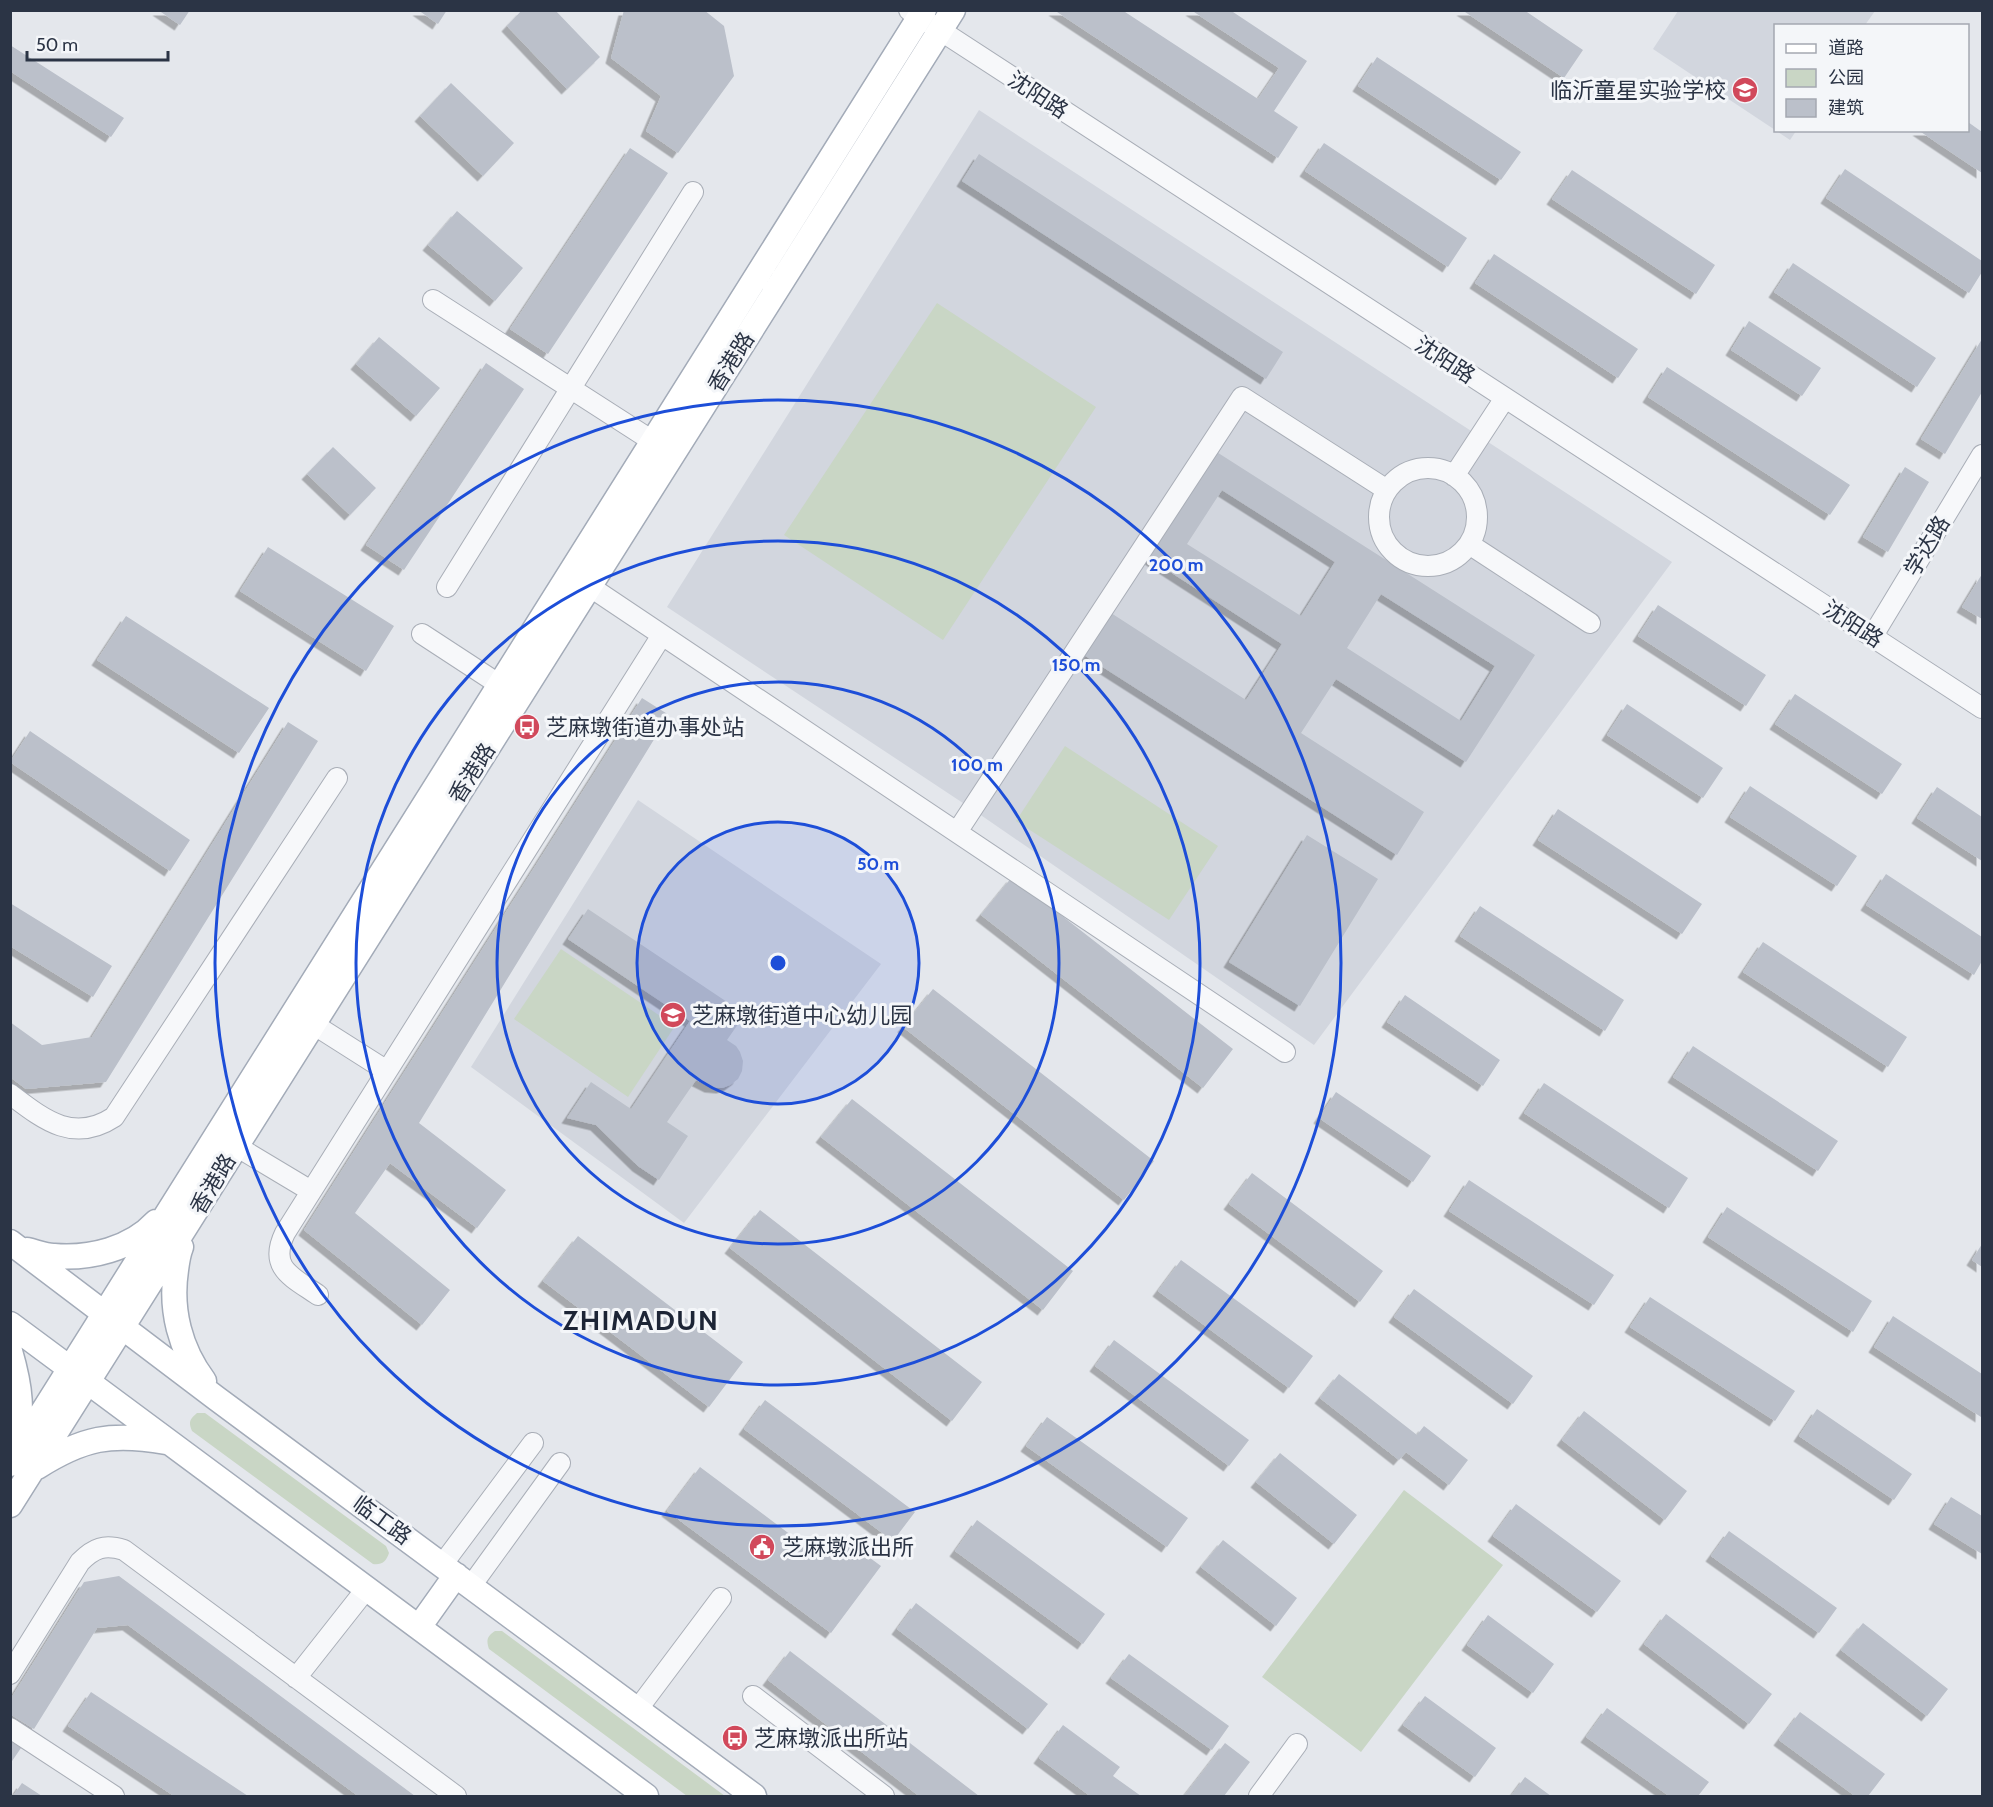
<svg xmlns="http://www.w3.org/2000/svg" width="1993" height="1807" font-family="Cabin,'Noto Sans SC',sans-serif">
  <defs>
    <filter id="shadow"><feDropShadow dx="-5.5" dy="5.5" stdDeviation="0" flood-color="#0004"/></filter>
  </defs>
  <rect width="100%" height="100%" fill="#e4e7ec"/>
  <!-- built -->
  <path fill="#d2d6de" d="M1678 11V10L1875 11 1865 25 1776 26V130L1796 131 1790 140 1653 49Z
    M979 110 1672 562 1314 1045 972 809 667 607Z
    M638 800 881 964 684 1223 471 1067Z"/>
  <!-- green -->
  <path fill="#c9d6c5" d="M937 303 1096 407 943 640 784 535Z
    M1065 746 1218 846 1169 920 1016 821Z
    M561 949 675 1026 628 1097 514 1019Z
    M197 1413H205L386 1546 389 1553C386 1562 382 1565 373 1564L192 1431C188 1422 190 1419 197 1413Z
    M1404 1490 1503 1565 1361 1752 1262 1677Z
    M495 1631H502L725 1796H687L489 1649C486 1640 487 1636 495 1631Z"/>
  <!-- building -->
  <path fill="#bbc0ca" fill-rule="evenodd" filter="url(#shadow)" d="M158 10H190L180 25Z
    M418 10H447L438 24Z
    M522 10H555L600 57 567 89 507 26Z
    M624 10H704L724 26 734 76 678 153 646 131 661 96 611 58Z
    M1054 10H1122L1258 99 1279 68 1191 10H1230L1307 61 1274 111 1298 127 1278 158Z
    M1462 10H1524L1583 50 1564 78Z
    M10 45 124 118 111 137 10 71Z
    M1377 57 1521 152 1501 180 1358 86Z
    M451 83 514 143 483 176 420 116Z
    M1968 122 1982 132V173L1918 130H1968Z
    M1324 143 1467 238 1448 267 1305 171Z
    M630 148 668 173 548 354 510 329Z
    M979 154 1283 352 1266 379 962 181Z
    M1845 169 1982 261V272L1969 293 1826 198Z
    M1572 170 1715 265 1696 294 1552 199Z
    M457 211 523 268 495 301 428 245Z
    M1494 254 1638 349 1618 378 1475 283Z
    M1793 263 1936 358 1917 387 1774 292Z
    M1749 321 1821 368 1802 396 1731 350Z
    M379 337 440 388 416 416 356 364Z
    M1982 339V392L1945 454 1921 439Z
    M486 363 524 389 404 570 366 545Z
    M1667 367 1850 485 1830 515 1648 397Z
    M333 447 376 488 350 515 307 474Z
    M1212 449 1535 655 1466 762 1336 679 1301 733 1424 812 1397 855 1084 655 1111 613 1246 700 1282 644 1144 555ZM1222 490 1335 562 1301 616 1187 544ZM1381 594 1495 666 1461 721 1347 648Z
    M1905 467 1929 482 1888 552 1863 537Z
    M268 547 394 626 366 671 240 591Z
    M1982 574V619L1962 607Z
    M1658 605 1766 675 1746 706 1638 636Z
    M126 616 269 708 239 753 97 660Z
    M1795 694 1902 764 1882 794 1775 724Z
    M642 698 669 715 419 1123 506 1190 477 1228 390 1163 355 1213 450 1290 422 1325 304 1230Z
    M1627 704 1723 768 1703 798 1607 735Z
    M288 722 318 741 106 1082 26 1089 10 1077V1022L42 1045 92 1037Z
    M30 731 190 840 170 871 10 762Z
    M1750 786 1857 856 1837 886 1730 817Z
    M1937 787 1982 817V861L1917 818Z
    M1558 809 1702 904 1682 934 1538 840Z
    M1307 835 1378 879 1300 1006 1229 962Z
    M1886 874 1982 937V961L1974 975 1866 905Z
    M1012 877 1233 1049 1203 1088 981 915Z
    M10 903 112 966 93 997 10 946Z
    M1480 906 1624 1000 1605 1031 1460 936Z
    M588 909 745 1014 727 1040 736 1046 740 1052 743 1061 742 1071 738 1079 730 1085 722 1088 710 1087 696 1080 667 1122 688 1136 659 1180 638 1166 596 1125 567 1118 591 1082 631 1109 690 1021 568 939Z
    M1763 942 1907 1037 1888 1067 1743 972Z
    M933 989 1154 1161 1124 1200 903 1027Z
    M1405 995 1500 1060 1483 1086 1387 1022Z
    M1693 1046 1838 1141 1818 1171 1673 1077Z
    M1544 1083 1688 1178 1669 1208 1524 1113Z
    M1336 1092 1431 1156 1413 1182 1319 1118Z
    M852 1099 1073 1271 1043 1310 821 1137Z
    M1252 1173 1383 1271 1360 1302 1229 1204Z
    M1469 1180 1614 1275 1594 1305 1449 1211Z
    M1727 1207 1872 1301 1853 1332 1708 1237Z
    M760 1210 982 1382 952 1421 730 1248Z
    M578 1236 743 1362 709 1407 543 1281Z
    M1982 1244V1267L1972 1260Z
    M1181 1260 1313 1356 1289 1388 1158 1291Z
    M1414 1289 1533 1376 1513 1404 1394 1317Z
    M1650 1297 1795 1391 1775 1421 1630 1327Z
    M1893 1316 1982 1374 1981 1417 1874 1347Z
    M1114 1340 1249 1440 1229 1466 1095 1366Z
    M1339 1374 1417 1435 1424 1426 1468 1460 1449 1485 1406 1452 1399 1460 1320 1398Z
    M765 1400 915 1512 893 1541 744 1429Z
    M1817 1409 1912 1474 1894 1500 1799 1436Z
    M1584 1411 1687 1491 1665 1520 1562 1440Z
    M1047 1417 1188 1518 1167 1547 1026 1446Z
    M1280 1453 1357 1515 1334 1544 1256 1482Z
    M700 1467 823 1559 840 1536 881 1566 831 1633 667 1511Z
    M1951 1497 1982 1516V1554L1934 1524Z
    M1516 1504 1621 1581 1597 1612 1493 1536Z
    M977 1520 1105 1614 1083 1644 955 1551Z
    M1729 1531 1837 1608 1819 1633 1711 1556Z
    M1223 1540 1297 1598 1276 1626 1201 1567Z
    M119 1576 415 1796H358L128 1625 97 1628 34 1729 10 1714V1700L84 1582Z
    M916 1603 1048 1704 1028 1729 897 1629Z
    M1666 1614 1772 1694 1749 1724 1644 1644Z
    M1488 1615 1554 1664 1533 1693 1467 1645Z
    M1863 1623 1948 1689 1927 1716 1841 1650Z
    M790 1651 979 1796H919L768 1680Z
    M1129 1654 1229 1726 1212 1750 1111 1678Z
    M91 1692 248 1796H174L68 1726Z
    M1425 1696 1496 1748 1475 1777 1403 1725Z
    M1607 1708 1709 1782 1698 1796H1669L1586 1737Z
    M1800 1712 1885 1774 1868 1796H1855L1779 1740Z
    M1063 1725 1120 1767 1113 1776 1141 1796H1090L1039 1758Z
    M10 1741 21 1748 10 1764Z
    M1225 1743 1250 1762 1224 1796H1184Z
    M1525 1777 1551 1796H1511Z
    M22 1783 42 1796H13Z"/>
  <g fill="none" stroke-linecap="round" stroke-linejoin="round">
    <!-- minor casing -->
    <g stroke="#a9aeb7" stroke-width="22">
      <path id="minor" d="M909 10 1982 708
        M433 300 654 442
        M1379 517a49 49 0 1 1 98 0a49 49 0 1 1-98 0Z
        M1454 476 1505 398
        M1469 544 1590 623
        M589 586 1285 1052
        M447 587 693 192
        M422 634 500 685
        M1872 637 1982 455
        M957 832 1242 397 1387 490
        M313 1024 387 1071
        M10 1094C43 1119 73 1144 114 1117L337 778
        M236 1146 311 1191
        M318 1295C292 1277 268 1268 285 1233L662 635
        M442 1565 533 1443
        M471 1586 560 1463
        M10 1674 80 1562C94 1548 104 1544 124 1550L456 1796
        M296 1678 367 1588
        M753 1696 884 1796
        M637 1710 721 1598
        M10 1728 114 1796
        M1259 1796 1297 1744"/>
    </g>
    <!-- major casing -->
    <g stroke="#a3abb8" stroke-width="27">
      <path id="major" d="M10 1242 216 1398 754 1796
        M181 1247C178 1254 177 1262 176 1270 170 1310 180 1349 204 1381
        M27 1250C36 1252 45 1256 54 1256 90 1259 131 1249 156 1222
        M10 1324 646 1796
        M10 1351C21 1389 23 1410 15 1449
        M10 1464 924 10
        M37 1467C83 1438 111 1432 166 1442
        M10 1505 953 10
        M419 1627 456 1575"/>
    </g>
    <!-- minor -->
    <use href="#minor" stroke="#f7f8fa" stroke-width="20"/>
    <!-- major -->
    <use href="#major" stroke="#fff" stroke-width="24"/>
  </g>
  <!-- distance rings -->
  <circle cx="778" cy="963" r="141" fill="#1d4ed8" fill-opacity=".12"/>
  <g fill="none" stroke="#1d4ed8" stroke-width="3">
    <circle cx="778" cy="963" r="141"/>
    <circle cx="778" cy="963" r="281"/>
    <circle cx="778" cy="963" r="422"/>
    <circle cx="778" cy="963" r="563"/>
  </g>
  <!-- icons -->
  <defs>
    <g id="school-disc" transform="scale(1.35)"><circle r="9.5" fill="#d1495b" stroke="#f4f6f9"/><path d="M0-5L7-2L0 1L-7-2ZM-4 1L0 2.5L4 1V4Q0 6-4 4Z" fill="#fff"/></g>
    <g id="bus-disc" transform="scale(1.35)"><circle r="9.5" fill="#d1495b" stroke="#f4f6f9"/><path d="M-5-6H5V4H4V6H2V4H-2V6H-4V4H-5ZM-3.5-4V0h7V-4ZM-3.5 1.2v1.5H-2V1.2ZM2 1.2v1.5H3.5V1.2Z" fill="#fff"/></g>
    <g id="civic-disc" transform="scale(1.35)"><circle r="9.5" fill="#d1495b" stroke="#f4f6f9"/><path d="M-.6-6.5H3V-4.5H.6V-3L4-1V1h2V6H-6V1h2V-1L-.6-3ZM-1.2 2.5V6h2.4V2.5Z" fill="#fff"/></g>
  </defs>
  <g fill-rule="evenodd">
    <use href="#school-disc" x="1745" y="90"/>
    <use href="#bus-disc" x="527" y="727"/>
    <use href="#school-disc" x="673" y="1015"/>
    <use href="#civic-disc" x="762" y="1547"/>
    <use href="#bus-disc" x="735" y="1738"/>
  </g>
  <g text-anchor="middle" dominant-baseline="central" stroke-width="6" stroke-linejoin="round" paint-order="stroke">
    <!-- poi labels -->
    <g font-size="22" fill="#2b3445" stroke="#f4f6f9" text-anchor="start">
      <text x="1726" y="90" text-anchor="end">临沂童星实验学校</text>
      <text x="546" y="727">芝麻墩街道办事处站</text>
      <text x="692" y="1015">芝麻墩街道中心幼儿园</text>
      <text x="782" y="1547">芝麻墩派出所</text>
      <text x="754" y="1738">芝麻墩派出所站</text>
    </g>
    <!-- street labels -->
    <g font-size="22" fill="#2b3445" stroke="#f4f6f9">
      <text transform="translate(1038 95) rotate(33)">沈阳路</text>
      <text transform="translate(1445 360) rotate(33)">沈阳路</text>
      <text transform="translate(731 362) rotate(-58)">香港路</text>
      <text transform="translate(1927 546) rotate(-59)">学达路</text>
      <text transform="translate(1853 624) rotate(33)">沈阳路</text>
      <text transform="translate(472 773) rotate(-58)">香港路</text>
      <text transform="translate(213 1184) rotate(-59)">香港路</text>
      <text transform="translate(382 1520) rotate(36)">临工路</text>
    </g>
    <!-- district labels -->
    <g font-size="28" font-weight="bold" letter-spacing="1.5" fill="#1d2536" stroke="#f4f6f9">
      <text x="641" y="1320">ZHIMADUN</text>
    </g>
  </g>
  <circle cx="778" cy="963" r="9" fill="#1d4ed8" stroke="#f4f6f9" stroke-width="3"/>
  <g font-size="18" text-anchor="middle" font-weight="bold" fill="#1d4ed8" stroke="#f4f6f9" stroke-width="6" stroke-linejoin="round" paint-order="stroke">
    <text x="1176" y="571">200 m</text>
    <text x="1076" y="671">150 m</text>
    <text x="977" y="771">100 m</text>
    <text x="878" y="870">50 m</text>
  </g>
  <!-- border -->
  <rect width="1993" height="1807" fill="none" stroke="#2b3445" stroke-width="24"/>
  <!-- legend -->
  <rect x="1774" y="24" width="195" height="108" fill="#f4f6f9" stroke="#a4a8b1" stroke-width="1.5"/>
  <rect x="1786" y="44" width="30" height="9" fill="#ffffff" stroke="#a4a8b1" stroke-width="1.5"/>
  <text x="1828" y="54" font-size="18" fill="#2b3445">道路</text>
  <rect x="1786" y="69" width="30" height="18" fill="#c9d6c5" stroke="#a4a8b1" stroke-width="1.5"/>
  <text x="1828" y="84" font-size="18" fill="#2b3445">公园</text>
  <rect x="1786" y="99" width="30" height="18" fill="#bbc0ca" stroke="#a4a8b1" stroke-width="1.5"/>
  <text x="1828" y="114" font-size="18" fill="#2b3445">建筑</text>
  <!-- scale -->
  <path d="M27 51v9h141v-9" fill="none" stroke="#2b3445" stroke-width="3"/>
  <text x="36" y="51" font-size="18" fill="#2b3445" stroke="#f4f6f9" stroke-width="4.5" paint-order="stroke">50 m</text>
</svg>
